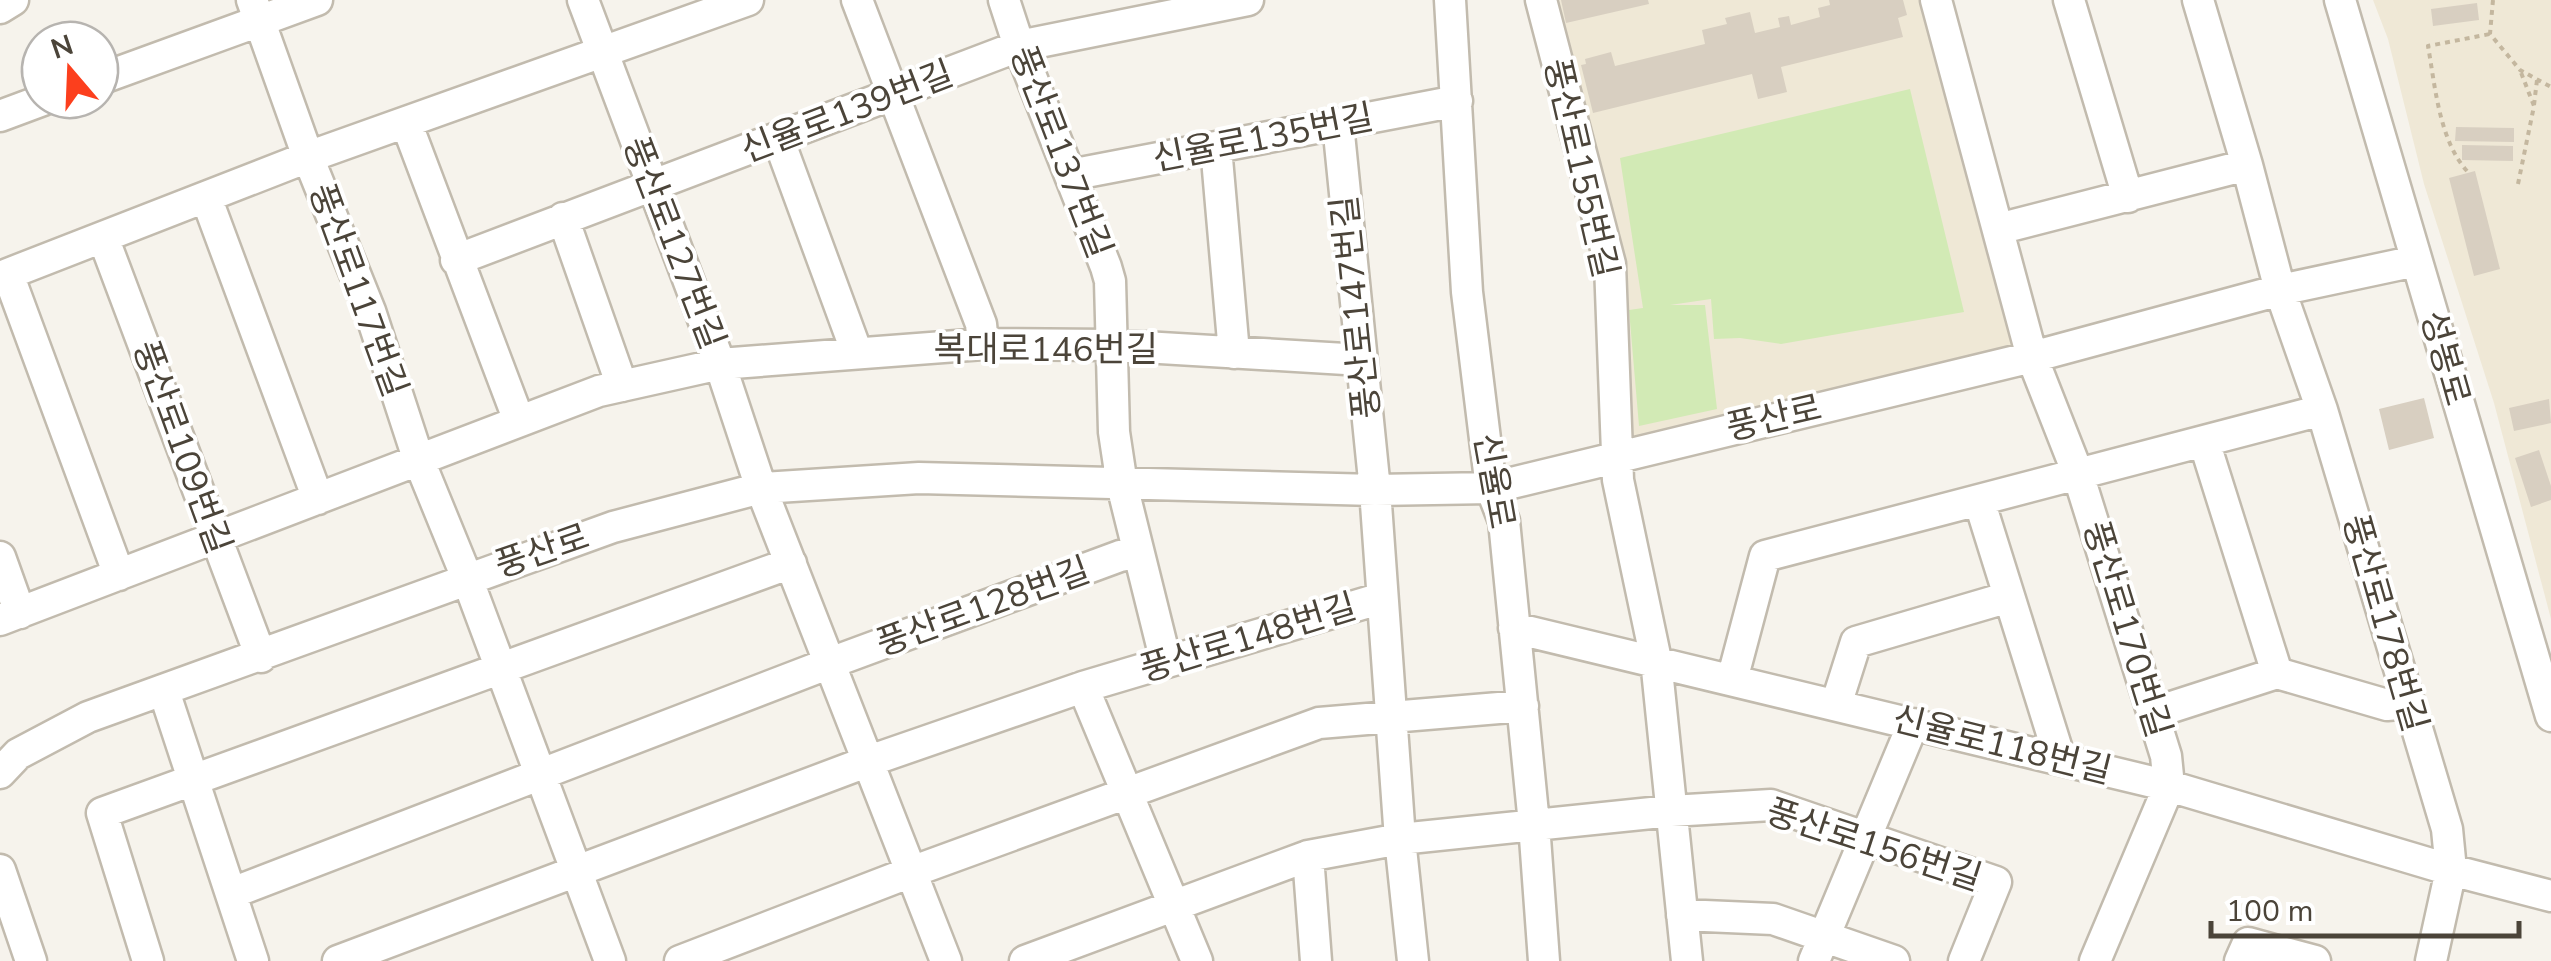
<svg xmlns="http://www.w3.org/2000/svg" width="2551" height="961" font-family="'Nunito Sans','Noto Sans KR',sans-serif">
  <rect width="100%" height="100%" fill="#f6f3ec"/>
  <!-- education -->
  <path fill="#efe8d6" d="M1550 0H1926L2018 346 1637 441 1631 433Z
    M2373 0H2551V619L2494 403 2424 184 2388 39Z"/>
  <!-- green -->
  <path fill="#d2eab5" d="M1910 89 1964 312 1781 344 1740 338 1714 339 1711 299 1670 305H1705L1717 409 1639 426 1629 310 1643 308 1620 158Z"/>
  <!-- building -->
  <path fill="#d8cfc1" d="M1561 0H1648L1649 4 1566 23Z
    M1829 0H1903L1907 15 1898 18 1903 37 1781 67 1787 92 1758 99 1752 74 1593 113 1581 65 1586 64 1585 59 1611 52 1615 66 1705 44 1702 30 1727 24 1725 18 1750 12 1755 33 1780 27 1778 18 1789 16 1791 25 1820 17 1818 8 1830 5Z
    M2477 3 2479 20 2433 26 2431 9Z
    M2456 127 2514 128V142L2455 141Z
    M2462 145 2513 146V161L2462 160Z
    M2475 171 2500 269 2474 276 2449 178Z
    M2424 398 2434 438 2389 450 2379 409Z
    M2549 399 2551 423 2514 431 2509 408Z
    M2539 450 2551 486V500L2531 507 2515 458Z"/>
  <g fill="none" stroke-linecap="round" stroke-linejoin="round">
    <!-- minor casing -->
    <g stroke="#c2bbae" stroke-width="35">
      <path id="minor" d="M252 0 308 157 370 311 418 458 467 578 610 961
        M583 0 720 364 761 488 946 961
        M857 0 981 324 983 344
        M1004 0 1019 46 1106 267 1110 281 1114 432 1122 485 1166 662
        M1450 0 1467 292 1491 488 1504 521 1534 824 1544 961
        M1541 0 1610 264 1618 480 1656 660 1687 961
        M1936 0 2032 357 2078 474 2166 756 2169 786 2095 961
        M2069 0 2128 197
        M2198 0 2247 165 2280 290 2322 410 2447 829 2451 870 2431 961
        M2340 0 2551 716
        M0 8 13 0
        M100 79 317 0
        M0 116 43 100
        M406 122 519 421
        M1338 124 1375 490 1400 839 1413 961
        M778 138 857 353
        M1216 147 1234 353
        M1070 175 1457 101
        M206 197 318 499
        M563 218 622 386
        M1998 229 2247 165
        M103 237 261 657
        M456 260 1019 46 1248 0
        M8 274 119 575
        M0 277 308 157 748 0
        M2204 441 2277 673 2387 705 2409 703
        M1979 500 2060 759
        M0 557 20 613
        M0 620 599 391 720 364 983 344 1110 345 1362 360
        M1514 628 2169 786 2451 870 2551 896
        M1732 680 1765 556 2322 410
        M1083 687 1197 961
        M164 691 253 961
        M1836 705 1856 642 2009 597
        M2153 713 2277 673
        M0 773 18 754 88 717 613 527 761 488 919 478 1375 490 1491 488 2032 357 2280 290 2416 261
        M1308 856 1316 961
        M0 870 31 961
        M232 893 830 663 1120 556 1136 553
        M1682 915 1773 919 1894 961
        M148 961 102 813 791 563
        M338 961 869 761 1083 687 1382 598
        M680 961 911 872 1319 723 1523 706
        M1025 961 1308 856 1400 839 1671 811 1771 805 1996 882 1964 961
        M1814 961 1913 724
        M2240 961 2248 943 2315 961"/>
    </g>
    <!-- path -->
    <path stroke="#c4b79f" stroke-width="4" stroke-dasharray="5 5" stroke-linecap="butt" d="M2493 0 2490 34 2520 70 2551 87
      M2534 105 2537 80
      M2467 171C2439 140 2435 85 2428 46L2490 34
      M2518 184 2534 106 2520 70"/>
    <!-- minor -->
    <use href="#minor" stroke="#fff" stroke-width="30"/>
  </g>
  <g text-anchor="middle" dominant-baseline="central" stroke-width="8" stroke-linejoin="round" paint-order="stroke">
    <!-- street labels -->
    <g font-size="35" fill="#4b4439" stroke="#fff">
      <text transform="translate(847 112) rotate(-21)">신율로139번길</text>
      <text transform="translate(1263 138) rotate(-11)">신율로135번길</text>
      <text transform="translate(1061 152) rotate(69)">풍산로137번길</text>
      <text transform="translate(1581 168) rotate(77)">풍산로155번길</text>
      <text transform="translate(674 243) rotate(69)">풍산로127번길</text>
      <text transform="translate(358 290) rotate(70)">풍산로117번길</text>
      <text transform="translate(1356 307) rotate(-96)">풍산로147번길</text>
      <text x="1046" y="349">복대로146번길</text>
      <text transform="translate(2445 358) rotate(74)">성봉로</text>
      <text transform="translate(1774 418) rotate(-13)">풍산로</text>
      <text transform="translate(182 447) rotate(70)">풍산로109번길</text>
      <text transform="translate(1494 481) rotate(80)">신율로</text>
      <text transform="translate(542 551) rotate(-19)">풍산로</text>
      <text transform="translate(983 607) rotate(-20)">풍산로128번길</text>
      <text transform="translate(2385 623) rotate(74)">풍산로178번길</text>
      <text transform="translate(2127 629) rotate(73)">풍산로170번길</text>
      <text transform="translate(1248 638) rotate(-17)">풍산로148번길</text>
      <text transform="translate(2002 745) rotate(14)">신율로118번길</text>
      <text transform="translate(1874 845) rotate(18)">풍산로156번길</text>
    </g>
  </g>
  <!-- north arrow -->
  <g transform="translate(70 70) rotate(341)"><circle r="48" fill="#ffffff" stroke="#b7b4b0" stroke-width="2.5"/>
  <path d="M0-8L18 38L0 25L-18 38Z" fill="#fc3f1d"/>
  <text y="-15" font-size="28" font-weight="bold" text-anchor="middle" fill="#4b4439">N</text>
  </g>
  <!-- scale -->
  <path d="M2211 921v15h308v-15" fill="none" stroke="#4b4439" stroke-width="5"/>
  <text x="2226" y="921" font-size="30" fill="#4b4439" stroke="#ffffff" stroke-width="8" paint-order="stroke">100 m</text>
</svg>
